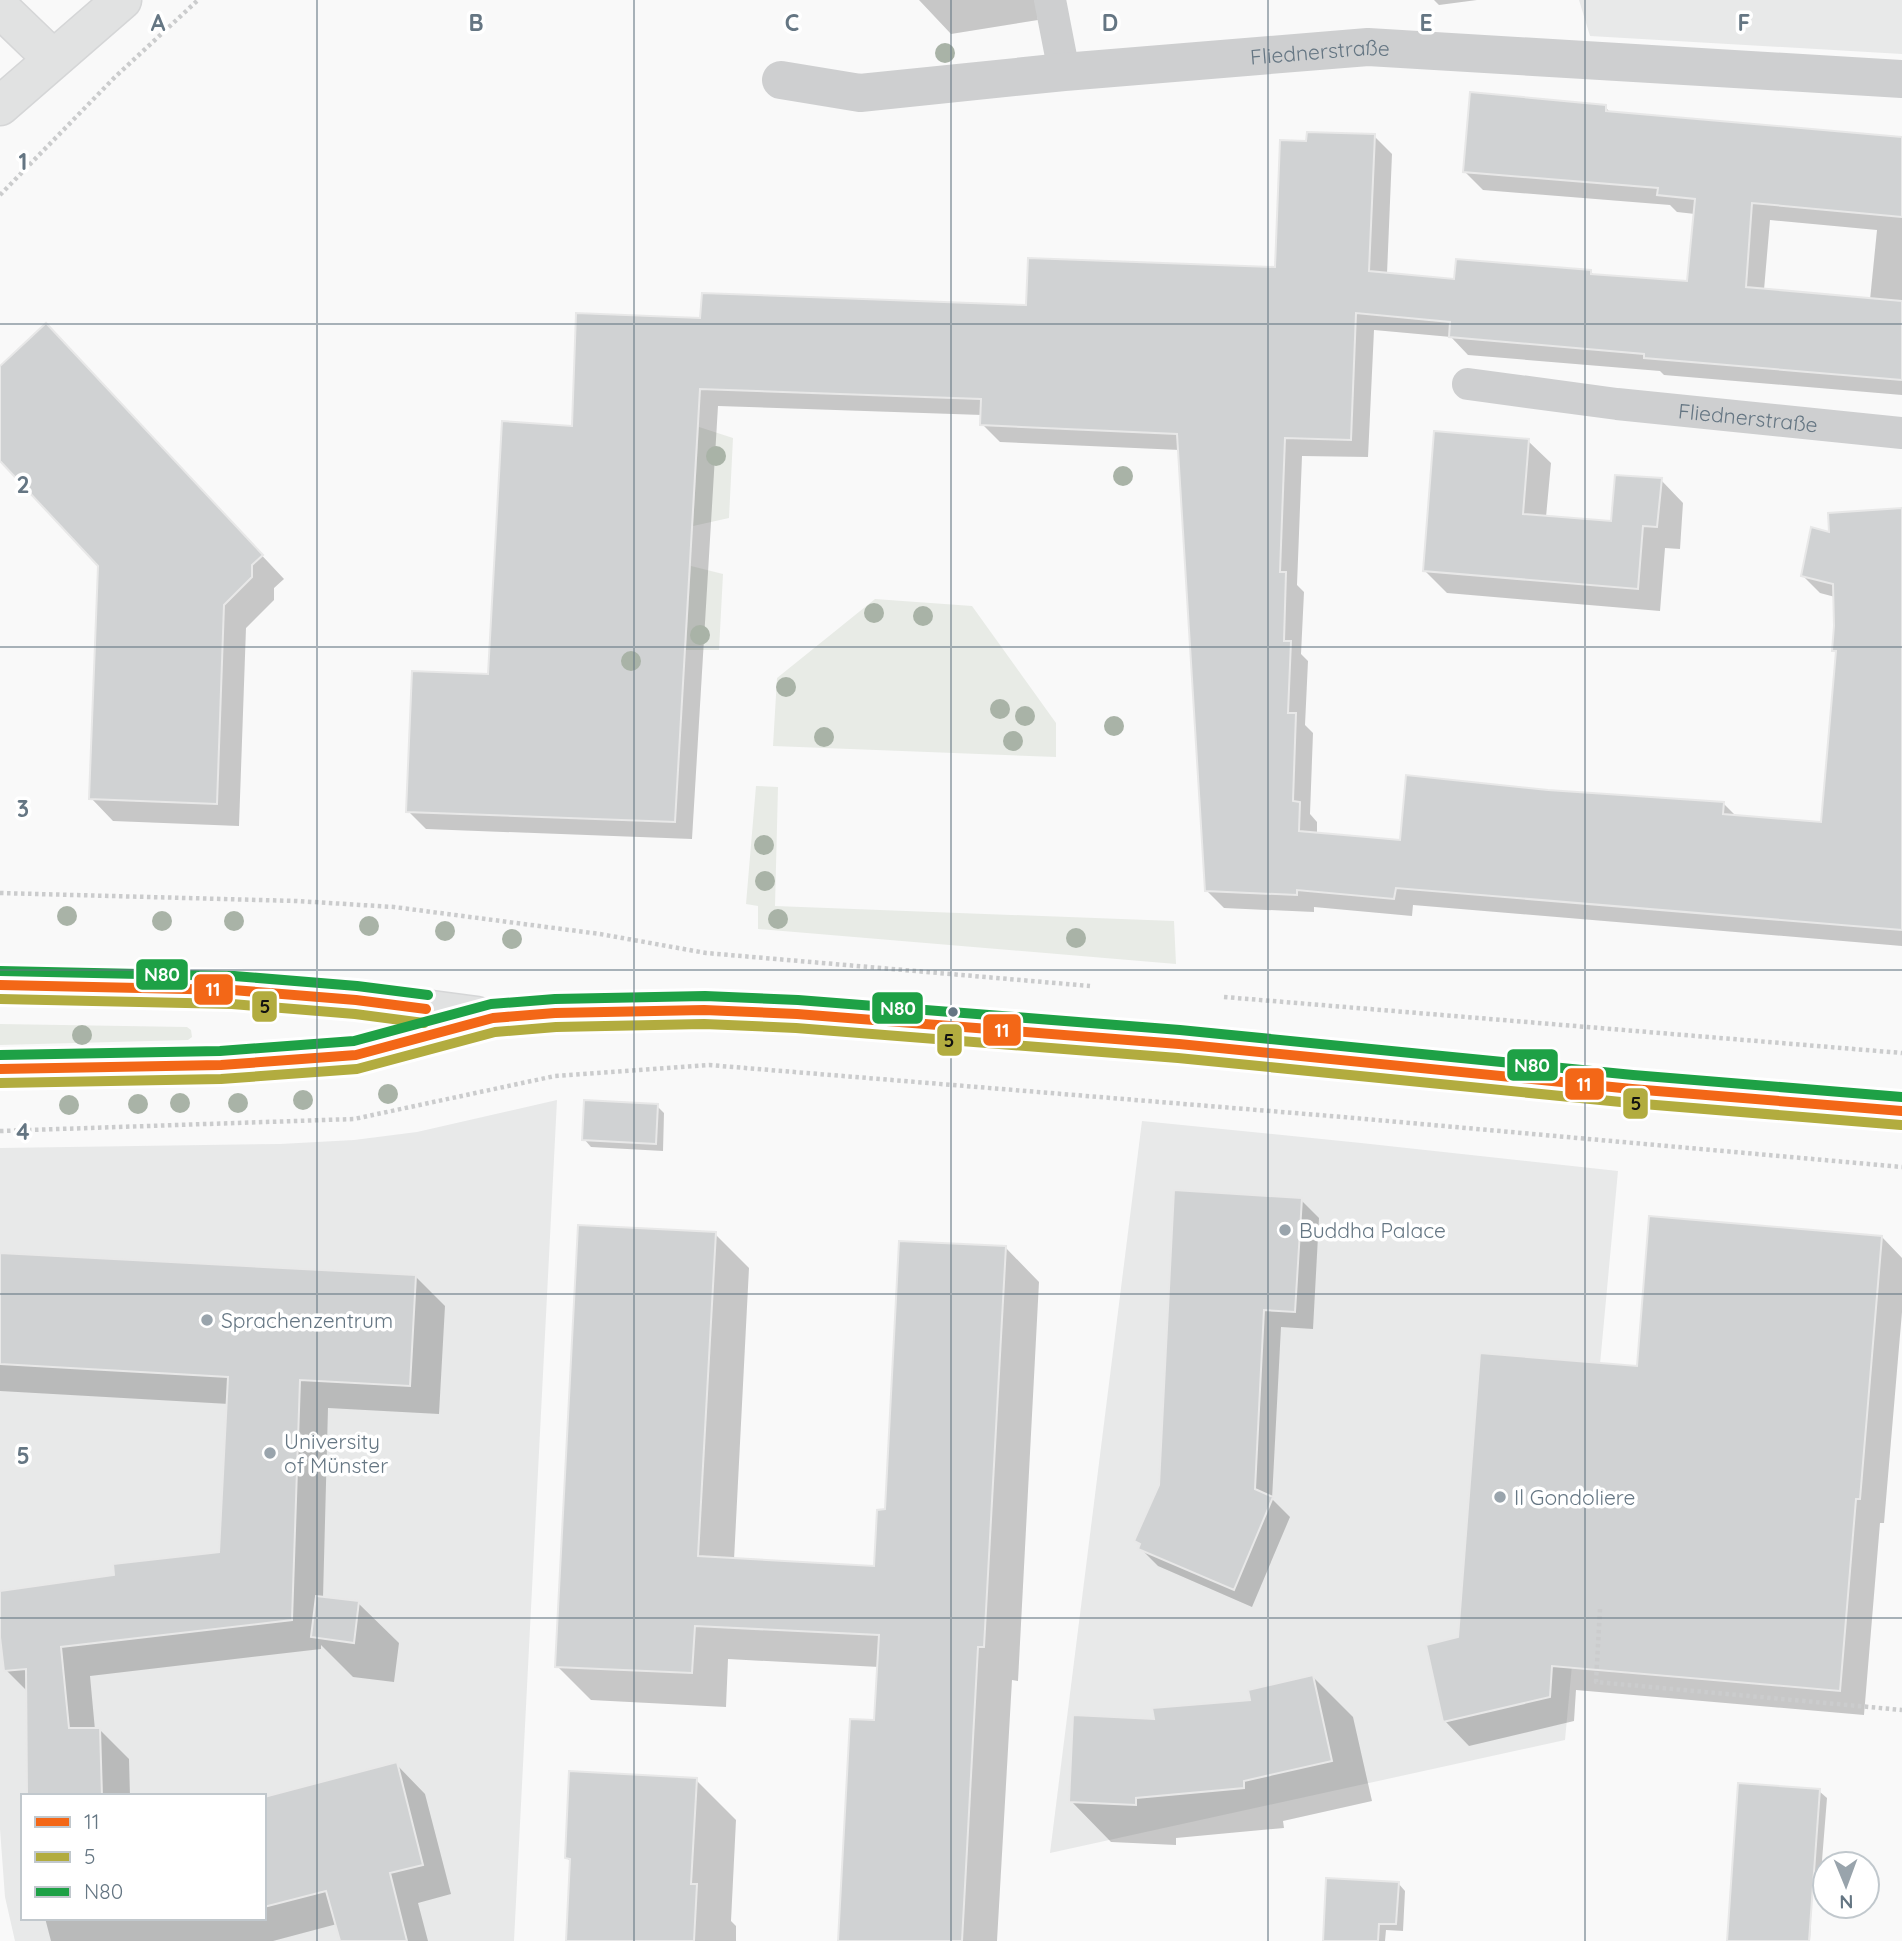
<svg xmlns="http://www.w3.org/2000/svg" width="1902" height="1941" font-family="Quicksand,sans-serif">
  <rect width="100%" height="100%" fill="#f9f9f9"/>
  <!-- built -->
  <path fill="#e8e9e9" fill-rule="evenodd" d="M1579 0H1902V54L1590 36Z
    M557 1100 514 1941H15L5 1897 0 1829V1148L280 1144 354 1140 417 1132ZM23 1796H264V1918H23Z
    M1142 1121 1361 1143 1618 1171 1565 1740 1050 1853Z"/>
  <!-- green -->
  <path fill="#e8ebe6" d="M699 427 733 438 729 518 693 526Z
    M691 566 723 574 719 650H686Z
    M875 599 972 606 1056 723V757L773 746 777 678Z
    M756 786 778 787 775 906 1174 921 1176 964 758 929V906L746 904Z
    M0 1024 187 1027 191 1030 192 1037 188 1040 0 1045Z"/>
  <!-- shadow -->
  <path fill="#0003" fill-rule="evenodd" d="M919 0H1035L1038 20 951 34Z
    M1434 0H1477L1439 5Z
    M1605 107 1612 114 1902 139V395L1664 375 1660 371 1468 355 1451 337 1374 330 1368 457 1302 456 1297 585 1304 592 1301 654 1308 661 1305 725 1313 733 1310 814 1317 822V834L1401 842 1547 791 1724 804 1737 817 1823 824 1838 654 1834 650 1835 597 1820 593 1802 575 1831 534 1902 510V946L1413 905 1412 916 1314 907V912L1224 908 1206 890 1180 450 1000 442 982 424V415L718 406 692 839 426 829 408 811 489 676 574 427 702 320 1028 307 1277 269 1308 142 1374 136 1392 154 1387 274 1456 281 1591 272 1595 276 1689 283 1695 214 1677 212 1670 205 1483 190 1465 172ZM1770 220 1877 230 1870 300 1764 290Z
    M68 348 284 579 274 588V600L246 628 239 826 113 821 91 798 100 566 0 458V368Z
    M1528 441 1551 463 1546 517 1612 523 1661 480 1683 503 1680 549 1665 548 1660 611 1447 593 1424 570Z
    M657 1106 664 1113 663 1151 591 1147 584 1139Z
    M1301 1200 1319 1218 1313 1329 1281 1327 1272 1499 1290 1517 1252 1607 1158 1566 1140 1548 1141 1546 1136 1541Z
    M715 1234 749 1268 734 1560 876 1568 887 1511 1005 1247 1039 1282 1018 1681 1012 1680 997 1941H839L875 1722 879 1667 728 1659 726 1707 591 1700 557 1666Z
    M1882 1237 1902 1258V1312L1884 1523H1880L1864 1715 1576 1690 1574 1721 1469 1746 1445 1721 1638 1368Z
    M0 1255 415 1276 445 1306 439 1414 328 1408 323 1598 358 1603 399 1643 394 1682 353 1677 321 1645V1649L90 1676 95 1730H100L129 1759 130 1796H29L28 1692 6 1670 0 1623V1592L116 1577 221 1553 229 1404 0 1391Z
    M1313 1677 1353 1717 1372 1801 1283 1821 1284 1828 1176 1838V1845L1111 1842 1071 1801 1156 1721 1252 1702Z
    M396 1764 425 1794 451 1894 418 1903 428 1941H342L337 1924 273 1941H51L45 1918H264V1798Z
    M696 1780 736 1820 731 1921 736 1926V1941H568L572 1863 566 1857Z
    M1819 1791 1827 1798 1821 1873 1813 1872 1810 1941H1713H1728Z
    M1398 1883 1405 1891 1403 1931 1386 1930 1385 1941H1324Z"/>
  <!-- building -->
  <path fill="#d0d2d3" stroke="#e8e8e8" stroke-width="2" d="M1470 92 1606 105V111L1902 137V217L1752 203 1746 287 1902 301V380L1644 358V354L1449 337 1450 322 1356 313 1351 440 1285 438 1280 572H1286L1284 641H1291L1288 713H1296L1293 801 1300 802 1299 831 1400 840 1406 775 1548 790 1724 802 1723 814 1821 822 1836 651H1832L1834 626 1833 584 1801 576 1811 527 1829 532 1828 513 1902 508V930L1396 888 1394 899 1297 890V895L1205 891 1177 434 980 425 981 399 700 389 675 822 406 812 412 671 488 674 502 421 572 426 576 313 700 318 702 293 1026 305 1028 258 1275 267 1280 140 1306 141 1307 132 1375 134 1369 271 1454 279 1456 259 1591 270V274L1687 281 1695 199 1657 195 1658 188 1463 172Z
    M46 323 263 555 252 565V577L224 605 217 804 89 799 98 566 0 461V366Z
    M1434 431 1529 439 1523 514 1611 521 1615 475 1662 478 1657 527 1643 526 1638 589 1423 571Z
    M584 1100 658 1104 656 1144 582 1140Z
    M1174 1190 1302 1198 1295 1312 1264 1310 1255 1489 1273 1497 1234 1590 1138 1549 1140 1544 1134 1541 1159 1485Z
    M1649 1216 1882 1236 1860 1499H1856L1840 1691 1552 1666 1550 1697 1443 1722 1426 1645 1458 1637 1480 1353 1637 1366Z
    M578 1225 716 1232 698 1556 874 1566 877 1510 885 1509 899 1241 1006 1246 984 1647H978L962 1941H838L850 1719 874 1720 879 1635 695 1626 692 1673 555 1667Z
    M0 1253 416 1275 410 1386 300 1380 292 1620 61 1647 69 1728H100L102 1796H27L26 1669 4 1671 0 1637V1591L114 1575 113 1564 219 1552 228 1377 0 1364Z
    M316 1596 359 1601 354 1643 311 1637Z
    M1313 1675 1332 1761 1244 1781V1788L1136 1798V1805L1069 1802 1073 1715 1154 1719 1152 1708 1250 1700 1248 1690Z
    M397 1762 423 1865 390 1873 407 1941H340L326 1891 264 1907V1797Z
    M569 1771 697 1778 691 1884H697L694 1941H566L570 1859 565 1858Z
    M1738 1783 1820 1789 1809 1941H1727Z
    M1326 1878 1399 1882 1396 1924H1379L1378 1941H1323Z"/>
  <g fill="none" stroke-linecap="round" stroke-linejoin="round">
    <!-- secondary casing -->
    <g stroke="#d5d6d7" stroke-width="41">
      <path id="secondary" d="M0 8 53 59
        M0 106 122 0
        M0 985 233 990 356 1000 477 1016
        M0 1069 221 1065 356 1055 493 1018 555 1013 704 1010 797 1014 1179 1044 1632 1089 1902 1111"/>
    </g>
    <!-- path -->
    <path stroke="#cbcccd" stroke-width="4.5" stroke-dasharray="3.5 3.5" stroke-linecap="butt" d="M0 195 115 77 198 0
      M0 893 297 901 394 907 600 934 706 953 1090 986
      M1224 997 1902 1053
      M0 1131 354 1119 555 1076 709 1065 1343 1117 1902 1167
      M1600 1609 1596 1682 1902 1710"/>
    <!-- lane -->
    <g stroke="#cecfd0" stroke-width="32">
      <path d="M1050 0 1064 72"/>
      <path id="s1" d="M1468 384 1617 404 1902 433"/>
    </g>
    <!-- street -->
    <path stroke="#cecfd0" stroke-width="38" id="s2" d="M781 80 860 93 1064 72 1368 47 1902 79"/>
    <!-- secondary -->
    <use href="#secondary" stroke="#e1e2e2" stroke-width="38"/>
    <!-- bus-1 casing -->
    <g stroke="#fff" stroke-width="16">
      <path id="bus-1" d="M0 985 233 990 356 1000 426 1009
        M0 1069 221 1065 356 1055 493 1018 555 1013 704 1010 797 1014 1179 1044 1632 1089 1902 1111"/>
    </g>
    <!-- bus-2 casing -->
    <g stroke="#fff" stroke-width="16">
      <path id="bus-2" d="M0 999 232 1004 355 1014 424 1023
        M0 1083 221 1079 357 1069 495 1032 556 1027 704 1024 796 1028 1178 1058 1631 1103 1901 1125"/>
    </g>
    <!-- bus-3 casing -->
    <g stroke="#fff" stroke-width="16">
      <path id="bus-3" d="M0 971 234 976 357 986 428 995
        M0 1055 220 1051 354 1041 491 1004 555 999 705 996 798 1000 1180 1030 1633 1075 1902 1097"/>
    </g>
    <!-- bus-1 -->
    <use href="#bus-1" stroke="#f36717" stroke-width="10"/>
    <!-- bus-2 -->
    <use href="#bus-2" stroke="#b2ac3f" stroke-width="10"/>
    <!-- bus-3 -->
    <use href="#bus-3" stroke="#1ea146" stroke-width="10"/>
  </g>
  <!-- trees -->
  <g fill="#a9b3a7">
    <circle cx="945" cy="53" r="10"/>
    <circle cx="716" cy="456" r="10"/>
    <circle cx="1123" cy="476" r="10"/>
    <circle cx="874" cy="613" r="10"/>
    <circle cx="923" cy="616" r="10"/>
    <circle cx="700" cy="635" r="10"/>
    <circle cx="631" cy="661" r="10"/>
    <circle cx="786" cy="687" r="10"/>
    <circle cx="1000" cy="709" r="10"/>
    <circle cx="1025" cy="716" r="10"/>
    <circle cx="1114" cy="726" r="10"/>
    <circle cx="824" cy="737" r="10"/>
    <circle cx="1013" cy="741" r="10"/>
    <circle cx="764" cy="845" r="10"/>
    <circle cx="765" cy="881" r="10"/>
    <circle cx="67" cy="916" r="10"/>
    <circle cx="778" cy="919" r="10"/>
    <circle cx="162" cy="921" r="10"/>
    <circle cx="234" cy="921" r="10"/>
    <circle cx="369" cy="926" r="10"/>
    <circle cx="445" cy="931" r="10"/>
    <circle cx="1076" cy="938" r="10"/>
    <circle cx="512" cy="939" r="10"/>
    <circle cx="82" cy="1035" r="10"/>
    <circle cx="388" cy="1094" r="10"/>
    <circle cx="303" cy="1100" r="10"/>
    <circle cx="180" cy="1103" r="10"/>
    <circle cx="238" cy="1103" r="10"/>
    <circle cx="138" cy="1104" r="10"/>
    <circle cx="69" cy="1105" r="10"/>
  </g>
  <!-- grid -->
  <path fill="none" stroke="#657683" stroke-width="2" stroke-opacity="0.55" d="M317 0V1941M634 0V1941M951 0V1941M1268 0V1941M1585 0V1941M0 324H1902M0 647H1902M0 970H1902M0 1294H1902M0 1618H1902"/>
  <!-- markers -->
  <circle fill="#657683" stroke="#fff" stroke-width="2.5" cx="953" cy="1012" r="6"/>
  <g fill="#99a4ac" stroke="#fff" stroke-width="2.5">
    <circle cx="1285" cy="1230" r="7"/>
    <circle cx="207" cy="1320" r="7"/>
    <circle cx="270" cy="1453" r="7"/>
    <circle cx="1500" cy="1497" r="7"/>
  </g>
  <g text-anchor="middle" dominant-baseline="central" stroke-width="7" stroke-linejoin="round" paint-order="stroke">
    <!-- street labels -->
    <g font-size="21" fill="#657683" stroke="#fff">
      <text stroke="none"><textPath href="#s2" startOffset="542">Fliednerstraße</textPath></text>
      <text stroke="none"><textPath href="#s1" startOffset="282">Fliednerstraße</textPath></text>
    </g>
    <!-- poi labels -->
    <g font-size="21" fill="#657683" stroke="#fff" text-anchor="start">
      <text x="1299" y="1230">Buddha Palace</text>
      <text x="221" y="1320">Sprachenzentrum</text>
      <text x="284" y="1441">University<tspan x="284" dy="24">of Münster</tspan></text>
      <text x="1514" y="1497">Il Gondoliere</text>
    </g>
  </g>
  <g font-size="23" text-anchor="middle" font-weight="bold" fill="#657683" stroke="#fff" stroke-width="7" stroke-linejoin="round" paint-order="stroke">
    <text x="158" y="31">A</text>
    <text x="476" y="31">B</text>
    <text x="792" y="31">C</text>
    <text x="1110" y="31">D</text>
    <text x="1426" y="31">E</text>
    <text x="1744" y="31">F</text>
    <text x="23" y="170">1</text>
    <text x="23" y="493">2</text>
    <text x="23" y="817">3</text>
    <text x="23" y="1140">4</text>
    <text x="23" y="1464">5</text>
  </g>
  <g stroke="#fff" stroke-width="2.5">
    <rect x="135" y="958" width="54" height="33" rx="7" fill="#1ea146"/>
    <rect x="193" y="973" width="41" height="33" rx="7" fill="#f36717"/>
    <rect x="251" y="990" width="27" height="33" rx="7" fill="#b2ac3f"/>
    <rect x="871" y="991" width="53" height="34" rx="7" fill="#1ea146"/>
    <rect x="982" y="1013" width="40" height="34" rx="7" fill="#f36717"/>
    <rect x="936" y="1023" width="27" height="34" rx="7" fill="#b2ac3f"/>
    <rect x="1506" y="1048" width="53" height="34" rx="7" fill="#1ea146"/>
    <rect x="1564" y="1067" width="41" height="34" rx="7" fill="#f36717"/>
    <rect x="1622" y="1087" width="27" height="33" rx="7" fill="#b2ac3f"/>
  </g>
  <g font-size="19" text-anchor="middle" font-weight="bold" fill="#fff">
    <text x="162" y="981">N80</text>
    <text x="213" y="996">11</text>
    <text x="898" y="1015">N80</text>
    <text x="1002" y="1037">11</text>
    <text x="1532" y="1072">N80</text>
    <text x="1584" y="1091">11</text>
  </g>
  <g font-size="19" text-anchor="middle" font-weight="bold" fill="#111">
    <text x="265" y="1013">5</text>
    <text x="949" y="1047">5</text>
    <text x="1636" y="1110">5</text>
  </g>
  <!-- legend -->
  <rect x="21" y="1794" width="245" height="126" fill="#ffffff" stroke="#c1c8cd" stroke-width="2"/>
  <rect x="35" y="1817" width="35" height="10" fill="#f36717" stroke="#c1c8cd" stroke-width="2"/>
  <text x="84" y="1829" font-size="21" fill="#657683">11</text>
  <rect x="35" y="1852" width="35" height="10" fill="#b2ac3f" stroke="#c1c8cd" stroke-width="2"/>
  <text x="84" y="1864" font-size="21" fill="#657683">5</text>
  <rect x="35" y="1887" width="35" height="10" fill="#1ea146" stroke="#c1c8cd" stroke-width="2"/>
  <text x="84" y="1899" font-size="21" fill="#657683">N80</text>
  <!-- north arrow -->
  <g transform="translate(1846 1885) rotate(179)"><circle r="33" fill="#ffffff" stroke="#c1c8cd" stroke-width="2"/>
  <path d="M0-5L12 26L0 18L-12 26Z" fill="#99a4ac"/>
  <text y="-10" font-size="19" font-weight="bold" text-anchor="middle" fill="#657683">N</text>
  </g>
</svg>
